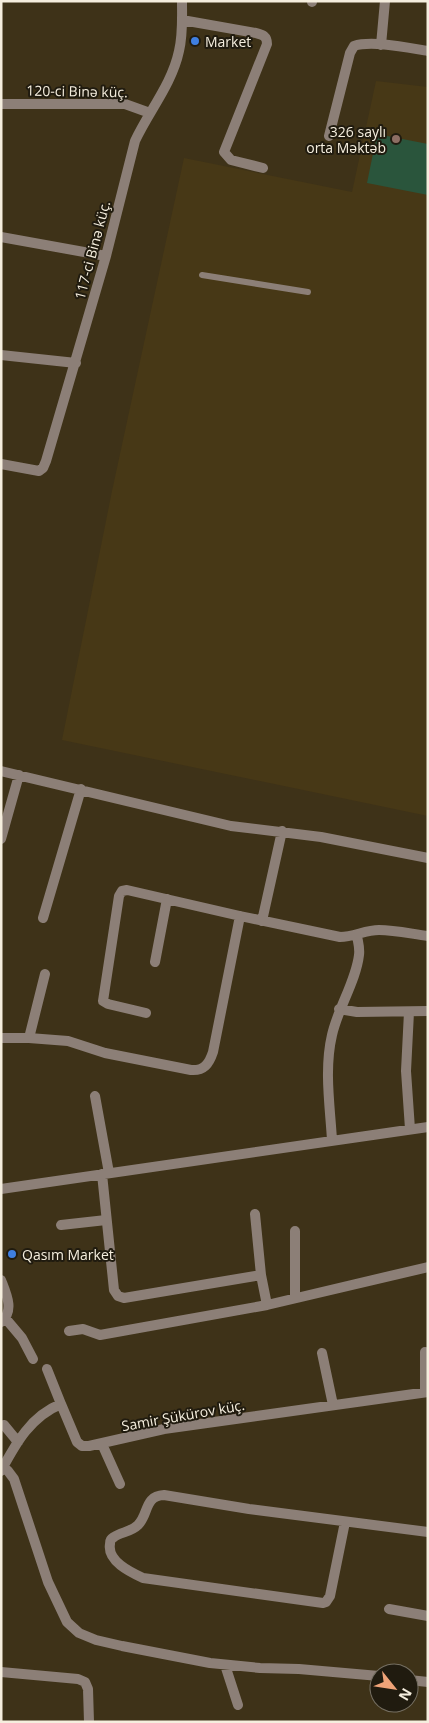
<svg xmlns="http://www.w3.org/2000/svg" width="429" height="1723" font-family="'Open Sans',sans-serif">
  <rect width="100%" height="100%" fill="#3e3218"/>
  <!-- built -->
  <path fill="#473816" d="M376 81 428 87V816L62 740 112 491 184 158 352 192Z"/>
  <!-- green -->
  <path fill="#2a553c" d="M377 134 428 144V195L367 183Z"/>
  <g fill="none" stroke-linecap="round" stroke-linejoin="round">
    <!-- service -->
    <path stroke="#8c7f77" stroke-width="6" d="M202 275 308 292"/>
    <!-- minor -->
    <path stroke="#8c7f77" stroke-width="10" d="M312 2V1
      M182 20 256 33C263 35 267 36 267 44L224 152 231 160 263 168
      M381 45 385 1
      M1 104H125L150 113
      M329 136 350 53 354 46C372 40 409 48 428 51
      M1 237 106 256
      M1 355 76 363
      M1 464 39 471 43 468 46 461 106 256 135 141C149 111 172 84 179 51 183 35 182 18 182 1
      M1 771 231 826 321 837 428 858
      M1 839 19 775
      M43 918 81 789
      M262 921 282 831
      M155 962 167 899
      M339 1009 357 1012 428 1011
      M409 1012 406 1071 410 1129
      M146 1013 108 1004 103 1001 119 896 122 891 127 890 240 916 340 937C354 937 365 930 379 930 395 930 412 934 428 936
      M1 1038H29L68 1041 105 1053 191 1070C204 1071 209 1064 213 1052L240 916
      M29 1038 45 974
      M95 1096 109 1173
      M332 1140C330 1106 324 1069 332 1035 338 1008 356 981 359 955 360 948 358 942 357 936
      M102 1174 114 1290 118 1296 124 1298 261 1275
      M1 1189 428 1127
      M255 1214 261 1275 267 1305
      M61 1225 106 1220
      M1 1280C6 1293 15 1311 1 1322
      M295 1298V1231
      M6 1319 22 1338 33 1359
      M69 1331 83 1329 100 1335 267 1305 428 1267
      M425 1352V1392
      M322 1353 333 1405
      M47 1369 61 1404
      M4 1425 18 1442
      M102 1444 120 1484
      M3 1467 8 1471 14 1479 48 1582 67 1622 79 1633 96 1640 122 1646 210 1663 260 1668 299 1669 379 1676
      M1 1471C16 1443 31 1416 61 1404L77 1442 82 1446H89L164 1429 428 1392
      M345 1522 330 1596 326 1602 323 1603 143 1578C130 1572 107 1561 110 1544 110 1540 111 1539 114 1537 121 1532 131 1532 138 1525 149 1514 144 1496 164 1495L249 1509 428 1532
      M389 1609 428 1616
      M225 1665 238 1705
      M1 1672 78 1679 85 1682 88 1689 89 1722
      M409 1680 428 1682"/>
  </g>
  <!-- markers -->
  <g fill="#3f7fe0" stroke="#201b0f" stroke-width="2">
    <circle cx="195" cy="41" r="5"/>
    <circle cx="12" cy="1254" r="5"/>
  </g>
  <circle fill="#8d6e63" stroke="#201b0f" stroke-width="2" cx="396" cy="139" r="5"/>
  <g text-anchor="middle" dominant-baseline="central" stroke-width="4" stroke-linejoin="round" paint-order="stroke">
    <!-- poi labels -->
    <g font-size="14" fill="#f5eede" stroke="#201b0f" text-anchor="start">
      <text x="205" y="41">Market</text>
      <text x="386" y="131" text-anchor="end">326 saylı<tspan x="386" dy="16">orta Məktəb</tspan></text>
      <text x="22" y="1254">Qasım Market</text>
    </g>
    <!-- street labels -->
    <g font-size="14" fill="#f5eede" stroke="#201b0f">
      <text transform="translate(77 91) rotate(1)">120-ci Binə küç.</text>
      <text transform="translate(92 250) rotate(-75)">117-ci Binə küç.</text>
      <text transform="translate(183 1415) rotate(-10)">Samir Şükürov küç.</text>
    </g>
  </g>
  <!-- border -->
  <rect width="429" height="1723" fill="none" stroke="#f5eede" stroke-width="5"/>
  <!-- north arrow -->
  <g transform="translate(394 1688) rotate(120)"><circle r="24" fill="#201b0f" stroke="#756f62"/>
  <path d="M0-4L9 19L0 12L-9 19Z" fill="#efa378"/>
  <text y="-8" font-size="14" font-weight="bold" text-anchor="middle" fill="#f5eede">N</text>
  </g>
</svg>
